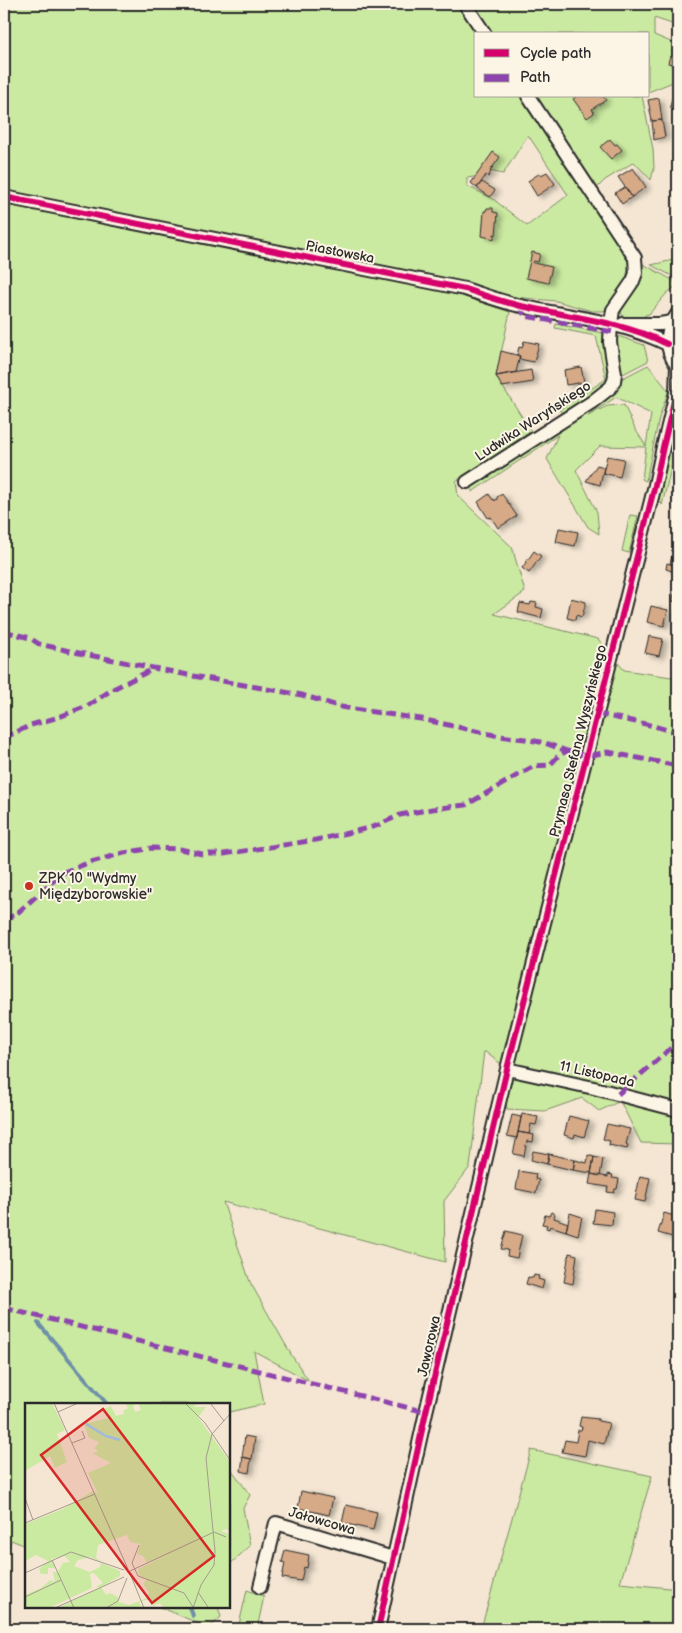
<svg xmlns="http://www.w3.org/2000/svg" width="682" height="1633" font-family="'Balsamiq Sans',sans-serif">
  <defs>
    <filter id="shadow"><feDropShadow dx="4.5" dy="2.5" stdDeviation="2.5" flood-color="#0004"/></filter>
  </defs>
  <rect width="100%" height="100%" fill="#f4e6d2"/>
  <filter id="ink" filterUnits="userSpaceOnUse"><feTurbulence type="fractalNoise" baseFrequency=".02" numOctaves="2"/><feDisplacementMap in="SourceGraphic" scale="10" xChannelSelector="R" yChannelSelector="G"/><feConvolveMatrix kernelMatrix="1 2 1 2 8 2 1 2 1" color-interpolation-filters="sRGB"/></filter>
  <g filter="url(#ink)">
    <!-- green -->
    <path fill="#cbeaa1" stroke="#7b8a66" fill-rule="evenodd" d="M4 4H678V26L654 18V35L678 45V80L648 92V34H476V96H642L653 149 654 168 651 180 634 162 605 180 588 197 629 263 626 280 604 311H592L556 301 514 297 461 282 341 262 338 270 460 295 510 312 496 376 531 431 456 481 458 496 512 547 525 592 494 614 598 639 624 670 678 678V1144L641 1143 620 1101 599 1111 582 1098 545 1111 507 1109 501 1064 484 1051 470 1167 444 1201 445 1262 223 1202 250 1282 292 1356 309 1381 254 1351 264 1404 229 1412V1404H26V1546L11 1540 4 1566ZM528 135 568 195 527 226 492 198 467 186V178L481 176V169L503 174Z
      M678 259V279L651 265Z
      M643 264 678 283V285L667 293 649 314 645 315 644 319 625 317 622 315 621 311C631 296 643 283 643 264Z
      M556 324 603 333C605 346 612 363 609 376 606 390 576 406 564 414L559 410 606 379 596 336 555 328Z
      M618 336 644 345 648 361 621 375 615 340Z
      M648 365 667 389 668 392 659 418 646 481 642 479 646 447 600 446 576 470 597 512 599 534 588 527 547 459 558 435 472 492V486L605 401C613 395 619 389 621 379ZM616 397 651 414 646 446 635 429 624 405 607 406 588 416Z
      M678 418V440L662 505 659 499 671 442Z
      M630 515 638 516 629 553 622 551Z
      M531 1450 652 1476 620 1583 678 1589V1629H481Z
      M229 1466 250 1495 243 1508 250 1546 229 1565Z
      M247 1590 264 1596 257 1629H238Z
      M160 1607H218L221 1617 209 1628Z"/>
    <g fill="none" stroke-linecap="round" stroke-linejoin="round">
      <!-- stream -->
      <path stroke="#6d90a7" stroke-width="4" d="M38 1323 107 1404
        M190 1607 193 1616"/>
    </g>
    <!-- building -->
    <path fill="#d6a987" stroke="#2b2b2b" filter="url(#shadow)" d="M670 56 678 58V66L668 63Z
      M577 96H603L606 100 592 109 594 113 587 118 573 99Z
      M659 98 662 120 652 121 648 100Z
      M672 98 678 100V109L670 107Z
      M662 120 665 137 654 140 652 121Z
      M610 139 615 145 617 144 622 150 611 159 600 147Z
      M493 152 500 157 490 171 491 172 488 177 486 175 477 188 471 183Z
      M633 168 646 187 632 197 618 177Z
      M547 172 555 184 537 196 528 181 540 173 541 175Z
      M482 182 495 190 490 197 477 188Z
      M625 187 632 197 622 204 615 193Z
      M487 208H493V212L498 213 496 235 494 234V239L482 236 484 211H486Z
      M532 252 540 254 538 262 534 261 533 263 552 267 548 283 526 278Z
      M524 341 539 344 534 362 519 359 520 356 517 355 519 347 522 348Z
      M501 351 520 356 516 372 496 376Z
      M581 367 584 382 566 385 564 370Z
      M531 370 533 382 502 387 496 376Z
      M607 456 624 459 620 477 603 473Z
      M597 465 604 467 600 485 586 481Z
      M489 494 493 500 494 499 495 501 497 499V497L502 494 517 516 498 528 491 517 488 518 478 502Z
      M559 528 578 532 575 546 556 542Z
      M674 547 678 548V566L670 564Z
      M534 551 541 556 529 573 522 568Z
      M667 563 678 566V573L666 569Z
      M677 585H678V606H676L677 602 672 601Z
      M571 598 586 602 582 617 576 615 575 620 567 618Z
      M531 602 537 603 536 607 543 609 541 618 518 612 520 603 530 605Z
      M651 606 668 610 664 626 647 622Z
      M649 636 663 639 659 656 645 653Z
      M522 1114 538 1117 536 1125 531 1124 529 1134 518 1132Z
      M512 1115 521 1117 517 1138 507 1136Z
      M569 1116 589 1121 584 1137 575 1134 574 1138 564 1135Z
      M607 1124 630 1129 626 1144 628 1145 627 1149 609 1145 610 1141 603 1139Z
      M518 1132 534 1135 533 1142 527 1141 524 1156 513 1154Z
      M533 1151 549 1154 547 1164 531 1160Z
      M549 1154 575 1160 573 1170 547 1164Z
      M588 1155 594 1157 591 1173 573 1170 575 1160 587 1163Z
      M594 1157 603 1159 600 1176 591 1174Z
      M519 1171 536 1174 535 1179 539 1180 536 1193 516 1189Z
      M591 1174 608 1177V1174L613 1175 612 1178 619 1179 617 1189H615L614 1193 607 1192 608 1187 589 1184Z
      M640 1176 650 1178 645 1202 635 1200Z
      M595 1209 613 1212 612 1225 593 1223Z
      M551 1212 555 1214 554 1218 568 1223 566 1231 550 1226 549 1229 546 1228 547 1225 542 1224 545 1215 549 1216Z
      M570 1213 582 1217 578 1235 566 1231Z
      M664 1213 678 1217V1230L676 1238 658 1233Z
      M506 1231 522 1235 517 1258 507 1256 508 1250 501 1249Z
      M569 1253 577 1255 573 1284 564 1282Z
      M534 1275 539 1276 538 1279 544 1281 542 1289 526 1284 528 1277 533 1278Z
      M581 1417 598 1419V1421L609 1423 604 1444 588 1440 585 1456 562 1452 565 1440 576 1442 578 1430H581L582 1427 579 1426Z
      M245 1436 255 1438 252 1459 242 1457Z
      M243 1457 251 1459 249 1473 241 1471Z
      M301 1491 333 1498 329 1515 298 1508Z
      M346 1505 377 1512 373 1530 342 1523Z
      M285 1550 309 1555 307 1568 304 1567 301 1581 282 1578 285 1563 282 1562Z"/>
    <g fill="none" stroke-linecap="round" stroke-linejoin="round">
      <!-- minor casing -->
      <g stroke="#2b2b2b" stroke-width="16">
        <path id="minor" d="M465 4 485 34
          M4 197 465 289C484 295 502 302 521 306 570 317 622 321 667 344
          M678 313C665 331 664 349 678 367
          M623 324H660L672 322
          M467 482 592 402 611 387 614 381 615 374 610 342 611 323 613 310 633 281 636 273 635 258 528 96
          M507 1069 594 1088 678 1110
          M260 1587 276 1523 393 1558
          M378 1629 426 1412 507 1069 655 485 663 447 676 393 677 366"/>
      </g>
      <!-- minor -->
      <use href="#minor" stroke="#fcf5e5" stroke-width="12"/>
      <!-- quiet -->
      <path stroke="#8e44ad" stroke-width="5" stroke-dasharray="10 5" stroke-linecap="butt" d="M519 306 525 316 613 332
        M4 631 30 638 39 644 79 653 193 676 302 695 341 707 421 719 499 736 525 739 545 743 567 751
        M597 714 646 724 678 733
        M4 738 31 725 59 717 87 706 113 689 155 668
        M4 919 15 915 52 882 66 871 91 862 124 853 152 848 180 849 202 854H224L316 840 352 832 376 826 400 815 432 809 466 805 534 766 550 765 559 755 567 751 587 756 608 752 678 766
        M618 1094 678 1042
        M4 1308 426 1412"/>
      <!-- cycleway casing -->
      <g stroke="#fcf5e5" stroke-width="9">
        <path id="cycleway" d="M4 197 465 289C484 295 502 302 521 306 570 317 622 321 667 344
          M378 1629 426 1412 507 1069 655 485 663 447 676 393 677 366"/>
      </g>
      <!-- cycleway -->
      <use href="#cycleway" stroke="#d6006c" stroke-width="6"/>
    </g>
  </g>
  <!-- markers -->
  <circle fill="#c8321e" stroke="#fcf5e5" stroke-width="2" cx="29" cy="886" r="5"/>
  <g text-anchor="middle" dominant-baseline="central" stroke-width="4" stroke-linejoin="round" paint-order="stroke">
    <!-- street labels -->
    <g font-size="14" fill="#2b2b2b" stroke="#fcf5e5">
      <text transform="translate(340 252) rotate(11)">Piastowska</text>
      <text transform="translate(533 421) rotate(-33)">Ludwika Waryńskiego</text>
      <text transform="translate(578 741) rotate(-76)">Prymasa Stefana Wyszyńskiego</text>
      <text transform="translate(597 1074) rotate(13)">11 Listopada</text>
      <text transform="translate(429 1346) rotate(-77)">Jaworowa</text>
      <text transform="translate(322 1521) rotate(16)">Jałowcowa</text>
    </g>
    <!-- poi labels -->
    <g font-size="14" fill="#2b2b2b" stroke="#fcf5e5" text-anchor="start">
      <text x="39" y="878">ZPK 10 "Wydmy<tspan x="39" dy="16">Międzyborowskie"</tspan></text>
    </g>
  </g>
  <!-- overview -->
  <g transform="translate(25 1403)">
    <rect width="205" height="205" fill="#f4e6d2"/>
    <path d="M0 0H27L40 27 32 31 42 59 30 65 25 53 0 68ZM100 0H112L108 3 110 9 116 7 113 0H173L169 4H181L173 14 205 59V129L201 126 196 128 205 131V205H139L135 200 128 203 124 198 127 195 114 199 117 205H33L76 184H70L78 180 69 170 65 171 67 185 24 205H0V192L16 185 25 177 30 179 28 169H33L38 160 45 159 40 153 26 156 30 165H23V171H16L14 166 23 158 11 152 0 158V121L38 106 68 88 73 91 63 70 86 60 67 50 73 49 70 45 74 39 64 35 59 21 83 15 79 6 86 3 91 13 99 11 98 8 103 5ZM102 132 105 139 115 141 112 151 118 153 122 160 140 153 113 166 114 173 122 176 118 181 124 189 122 195 104 202 94 199 93 194 85 190 81 192 76 184 95 173V168L76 160 75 164 65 169 49 163 53 157 65 154 79 160 71 155 73 142Z" fill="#cbeaa1" fill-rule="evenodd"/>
    <path fill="none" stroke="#99d4f9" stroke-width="2.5" d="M61 21 81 33 95 37"/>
    <path fill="none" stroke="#a49b8f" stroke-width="1" d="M29 0 103 166M160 0 180 20 205 57M186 1 199 18M33 9 53 0M187 31 205 11M47 40 60 35 57 28M0 95 8 117M0 120 70 91M114 142 107 160 113 173 159 190 168 204M27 157 49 205M105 168 189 129 201 134M0 170 46 149 99 167M106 173 119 205M173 189 183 204M0 194 36 177M30 205 99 174M81 205 93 198 102 175M168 205 176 182 189 162 190 148 181 55 187 31"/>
    <path fill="#d62828" fill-opacity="0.15" stroke="#d62828" stroke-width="2.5" d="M78 6 189 153 127 200 16 52Z"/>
    <rect width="205" height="205" fill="none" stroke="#2b2b2b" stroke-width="2.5"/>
  </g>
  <!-- margin -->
  <rect width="682" height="1633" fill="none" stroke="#fcf5e5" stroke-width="20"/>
  <rect x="10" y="10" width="662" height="1613" fill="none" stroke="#2b2b2b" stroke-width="2" filter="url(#ink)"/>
  <!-- legend -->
  <rect x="474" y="32" width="175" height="65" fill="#fcf5e5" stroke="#a8a49b"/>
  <rect x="484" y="49" width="25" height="8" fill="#d6006c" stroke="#a8a49b"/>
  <text x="520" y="58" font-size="15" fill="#2b2b2b">Cycle path</text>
  <rect x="484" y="74" width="25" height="8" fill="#8e44ad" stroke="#a8a49b"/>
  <text x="520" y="82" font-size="15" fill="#2b2b2b">Path</text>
</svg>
